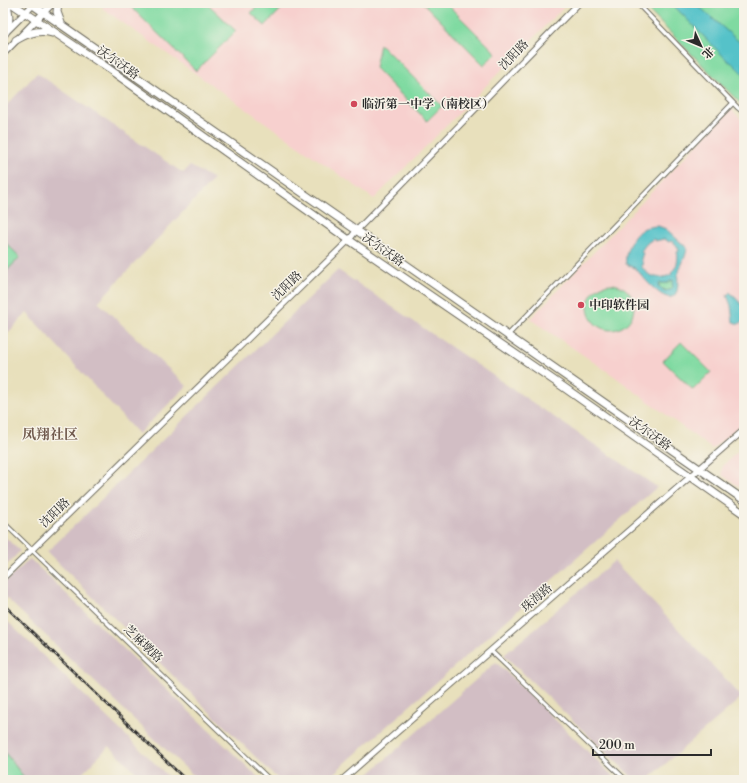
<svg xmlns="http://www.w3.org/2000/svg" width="747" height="783" font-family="'Libre Bodoni','Noto Serif SC',serif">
  <rect width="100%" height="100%" fill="#f7f3e8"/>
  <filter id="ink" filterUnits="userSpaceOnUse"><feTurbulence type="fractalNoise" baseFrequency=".025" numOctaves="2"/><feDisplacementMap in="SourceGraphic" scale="8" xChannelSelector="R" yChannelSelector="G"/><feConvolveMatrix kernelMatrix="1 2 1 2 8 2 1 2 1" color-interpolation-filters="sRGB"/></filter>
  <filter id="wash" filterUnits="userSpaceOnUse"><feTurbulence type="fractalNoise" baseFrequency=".012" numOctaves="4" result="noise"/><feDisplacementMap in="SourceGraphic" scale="16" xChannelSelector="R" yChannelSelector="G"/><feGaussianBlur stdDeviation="0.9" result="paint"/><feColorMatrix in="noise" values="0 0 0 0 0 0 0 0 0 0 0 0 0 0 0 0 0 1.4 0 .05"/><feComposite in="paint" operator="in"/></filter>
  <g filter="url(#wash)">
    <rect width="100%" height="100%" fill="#e8e0bc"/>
    <!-- built -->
    <path fill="#f7d0ce" d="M107 3H568L374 199 102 8Z
      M731 109 744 122V422L712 449 614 376 530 319Z
      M744 446V490L722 475V466Z"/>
    <!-- industrial -->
    <path fill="#d2bec4" d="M37 73 183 173 190 166 214 179 98 302 187 386 138 434 27 313 3 338V109Z
      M338 270 657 487 326 780H279L47 552Z
      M3 535 20 551 3 569Z
      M30 559 261 780H198L3 595V584Z
      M614 561 742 697 647 780H635L504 655Z
      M3 617 172 780H144L109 746 76 780H26L3 750Z
      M496 662 617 780H362Z"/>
    <!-- green -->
    <path fill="#7fdaa1" stroke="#558266" d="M127 3H207L236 31 196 71Z
      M260 3H283L285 5 265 26 251 13Z
      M423 3H446L496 53 484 65Z
      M641 3H744V107L738 101Z
      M380 44 442 106 427 121 375 68Z
      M3 240 20 257 3 275Z
      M672 280 674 281 672 283 673 287 668 291 662 289 658 286 660 283H667Z
      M588 307a23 23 0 1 1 46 0a23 23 0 1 1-46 0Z
      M681 342 711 372 693 390 663 361Z
      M3 750 26 780H3Z"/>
    <!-- water -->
    <path fill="#54c2c9" stroke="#40767a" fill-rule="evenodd" d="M671 3H695L744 46V75L732 63 728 61Z
      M658 226 666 229 687 248C686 258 680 266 678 275 677 280 679 288 676 293 668 309 642 276 637 270 634 267 630 266 626 264 624 251 633 233 645 228 649 227 654 226 658 226ZM654 239 655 241 664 239 669 242 671 241C675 243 678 246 679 251L677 252C679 260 677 267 671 273L672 274C660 281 647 277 641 265L643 264 641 259 643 253 641 252C644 246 648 241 654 239ZM672 280 674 281 672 283 673 287 670 290 665 291 658 286 660 283H667Z
      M730 292 744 307V320L739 324 733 322 731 306 727 295Z"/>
  </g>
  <g filter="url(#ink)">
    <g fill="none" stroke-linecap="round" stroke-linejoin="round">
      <!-- street casing -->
      <g stroke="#6d6a5e" stroke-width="5.5">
        <path id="street" d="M637 3 738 108 744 113
          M508 335 733 103
          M3 522 270 780
          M491 651 626 780"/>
      </g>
      <!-- secondary casing -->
      <g stroke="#6d6a5e" stroke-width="7">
        <path id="secondary" d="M3 578 349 240 356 231 579 3
          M342 780 744 430"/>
      </g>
      <!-- primary casing -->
      <g stroke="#6d6a5e" stroke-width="8">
        <path id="primary" d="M6 32 35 3
          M3 54 53 3"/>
      </g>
      <!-- highway casing -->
      <g stroke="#6d6a5e" stroke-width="9">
        <path id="highway" d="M11 3 109 69 349 240 562 386 744 514
          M30 3 744 500
          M58 3 57 12 61 23
          M5 33C10 22 10 14 6 3
          M16 40C27 33 39 29 52 33"/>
      </g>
      <!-- street -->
      <use href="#street" stroke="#fff" stroke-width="3.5"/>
      <!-- secondary -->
      <use href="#secondary" stroke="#fff" stroke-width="5"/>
      <!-- primary -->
      <use href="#primary" stroke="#fff" stroke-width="5.5"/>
      <!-- highway -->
      <use href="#highway" stroke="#fff" stroke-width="7"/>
      <!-- rail casing -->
      <g stroke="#2b2b2b" stroke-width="2.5">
        <path id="rail" d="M3 604 186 780"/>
      </g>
      <!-- rail -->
      <use href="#rail" stroke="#f7f3e8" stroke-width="1" stroke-dasharray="3" stroke-linecap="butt"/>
    </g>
  </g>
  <!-- markers -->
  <g fill="#d1495b" stroke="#f7f3e8" stroke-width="1.5">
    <circle cx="354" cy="104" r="4"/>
    <circle cx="581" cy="305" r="4"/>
  </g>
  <g text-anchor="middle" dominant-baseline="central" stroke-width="3" stroke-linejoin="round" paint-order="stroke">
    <!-- street labels -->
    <g font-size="12" fill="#2b2b2b" stroke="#f7f3e8">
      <text transform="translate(514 55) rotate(-46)">沈阳路</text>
      <text transform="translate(118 63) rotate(35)">沃尔沃路</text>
      <text transform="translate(383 250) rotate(35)">沃尔沃路</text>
      <text transform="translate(287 286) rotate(-44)">沈阳路</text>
      <text transform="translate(650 434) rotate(35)">沃尔沃路</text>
      <text transform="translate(55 513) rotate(-44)">沈阳路</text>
      <text transform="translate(537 598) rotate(-41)">珠海路</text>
      <text transform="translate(143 644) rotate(44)">芝麻墩路</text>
    </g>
    <!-- poi labels -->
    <g font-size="12" font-weight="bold" fill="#2b2b2b" stroke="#f7f3e8" text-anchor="start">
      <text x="362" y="104">临沂第一中学（南校区）</text>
      <text x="589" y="305">中印软件园</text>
    </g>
    <!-- quarter labels -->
    <g font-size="14" font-weight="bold" fill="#715a4d" stroke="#f7f3e8">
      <text x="50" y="435">凤翔社区</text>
    </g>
  </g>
  <!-- margin -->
  <rect width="747" height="783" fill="none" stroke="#f7f3e8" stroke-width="16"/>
  <!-- north arrow -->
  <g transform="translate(701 46) rotate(134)" stroke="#f7f3e8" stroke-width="3" paint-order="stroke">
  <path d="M0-3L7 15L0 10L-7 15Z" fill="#2b2b2b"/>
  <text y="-6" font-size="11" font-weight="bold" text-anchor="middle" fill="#2b2b2b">北</text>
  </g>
  <!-- scale -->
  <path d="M593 749v6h118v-6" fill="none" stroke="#2b2b2b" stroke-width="2"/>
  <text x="599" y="749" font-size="12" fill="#2b2b2b" stroke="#f7f3e8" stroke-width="3" paint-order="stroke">200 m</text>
</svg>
